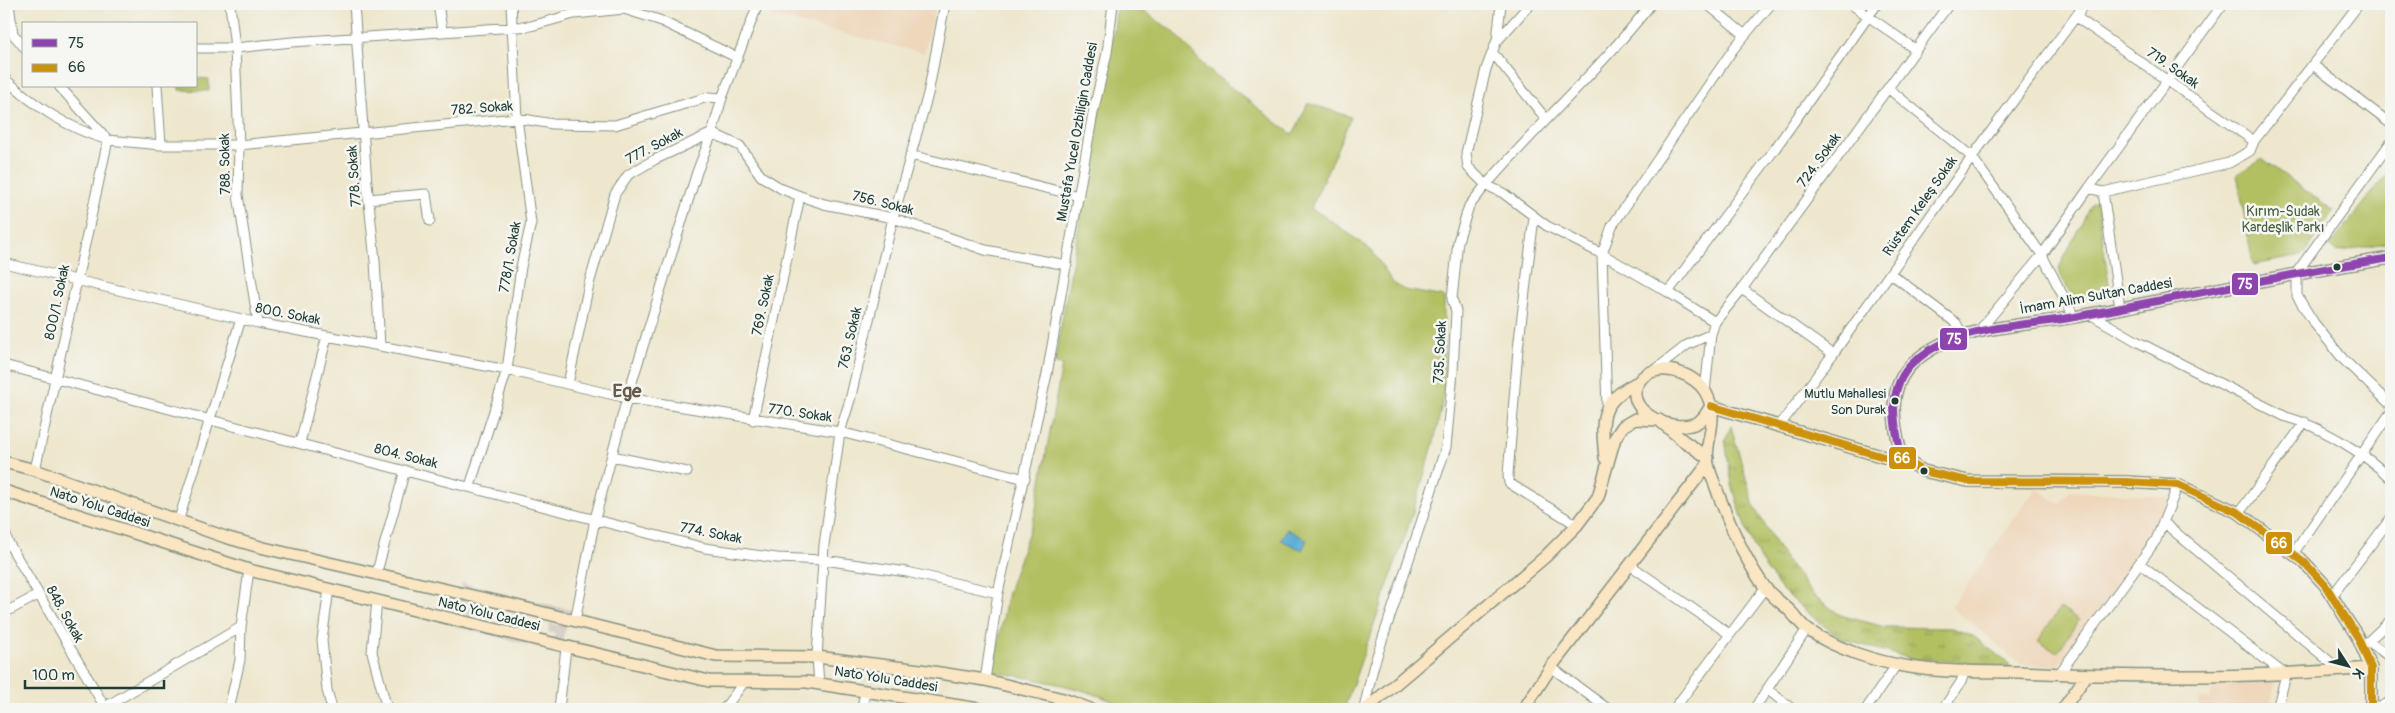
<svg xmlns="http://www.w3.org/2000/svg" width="2395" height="713" font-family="Pangolin,sans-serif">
  <defs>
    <pattern id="grass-tufts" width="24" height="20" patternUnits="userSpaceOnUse" patternTransform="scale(1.25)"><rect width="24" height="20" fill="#b3c062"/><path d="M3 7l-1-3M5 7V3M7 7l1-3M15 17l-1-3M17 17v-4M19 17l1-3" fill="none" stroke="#919d52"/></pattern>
  </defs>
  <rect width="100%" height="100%" fill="#f6f6f2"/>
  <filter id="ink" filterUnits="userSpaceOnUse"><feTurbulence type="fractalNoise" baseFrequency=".02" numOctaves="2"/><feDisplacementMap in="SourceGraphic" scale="10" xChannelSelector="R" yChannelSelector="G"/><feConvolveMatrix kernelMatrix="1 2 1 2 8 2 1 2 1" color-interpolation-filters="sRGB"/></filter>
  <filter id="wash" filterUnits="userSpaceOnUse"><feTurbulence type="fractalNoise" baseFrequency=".0096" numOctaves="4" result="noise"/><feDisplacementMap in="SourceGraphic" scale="20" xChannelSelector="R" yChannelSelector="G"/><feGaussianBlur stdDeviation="1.12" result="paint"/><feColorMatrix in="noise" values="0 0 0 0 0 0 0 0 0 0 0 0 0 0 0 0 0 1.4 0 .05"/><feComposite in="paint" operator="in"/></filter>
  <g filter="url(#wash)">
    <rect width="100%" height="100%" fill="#eee7ce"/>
    <!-- built -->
    <path fill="#eed7bb" d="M773 4H937L924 53 770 16Z
      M2036 488 2059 504 2070 491 2170 497 2151 537 2059 665H2022L1951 607Z
      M2268 679 2275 683 2269 709H2198L2200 699H2210L2213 680Z"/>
    <!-- industrial -->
    <path fill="#ccc2b9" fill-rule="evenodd" d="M462 583 583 613 581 620 569 617 561 645 574 649 572 656 451 625 453 618 464 620 467 612H455L450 605 453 599 457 598 470 602 472 592 461 589ZM480 594 560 615 558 625 550 623 548 632 555 634 553 643 473 623 475 614 485 617 488 608 477 605Z"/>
    <!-- grass -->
    <path fill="url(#grass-tufts)" stroke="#697e4b" d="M1731 426 1754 506 1779 550 1812 594 1840 615 1885 627 1952 628 1973 636 2009 664V668L1968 662 1912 659 1841 639 1814 618 1781 589 1760 560 1744 524 1732 485 1725 440Z"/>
    <!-- park -->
    <path fill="#b3c062" stroke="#697e4b" d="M1117 4 1135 5 1174 32 1207 69 1293 135 1308 103 1351 117 1311 208 1336 224 1372 251 1393 283 1405 290 1444 297V394L1434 442 1411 519 1344 709H1128C1087 686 1039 681 993 671L1008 592 1035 514 1062 365 1056 364 1055 360 1114 29Z
      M196 78 209 79V91L179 90V86H196Z
      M2262 159 2334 211 2305 253 2296 257 2253 265 2237 174Z
      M2391 169V242L2337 252 2330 246Z
      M2097 201 2110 291 2081 300C2069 293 2061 281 2059 268L2091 204Z
      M2060 608 2079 620 2057 653 2038 641Z"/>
    <!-- water -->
    <path fill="#5aadd6" stroke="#3c7585" d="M1287 529 1307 540 1302 550 1281 540Z"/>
  </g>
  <g filter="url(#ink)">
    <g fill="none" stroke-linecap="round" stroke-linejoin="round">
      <!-- street casing -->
      <g stroke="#869281" stroke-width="11">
        <path id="street" d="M9 4 13 34 24 47
          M230 4 235 48 239 145 238 195 258 323
          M354 4 367 183 375 261 380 346
          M438 4 442 30
          M1651 4C1601 68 1540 123 1486 185L1503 193 1547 226 1602 254 1668 292
          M1707 4 1745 35
          M1851 4 1916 50
          M2076 17 2254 141
          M1498 40 1530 4
          M196 48H235L292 42 531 26 574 14 624 9 659 20 738 58
          M1493 53 1546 119
          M2313 65 2391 124
          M4 78C36 107 67 128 108 140L35 470
          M59 86 108 140 161 145H239L517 118 553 124 615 125 708 97 722 98
          M157 86 161 145
          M1889 89 1972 157 2042 255 2074 317
          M2391 142 2297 272V296L2314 323 2343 359 2391 405
          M910 155 1079 196
          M2089 188 2223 4
          M2103 192 2120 308
          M368 199 426 194 430 221
          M1534 217 1518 349 1508 475 1509 483 1517 488 1577 525
          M4 263 258 323 507 370 627 398 840 432 1025 479
          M1890 273 1956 323 1963 336
          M1742 289 1833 354
          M2090 314 2138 342 2286 417C2318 425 2368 455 2391 479
          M1715 322 1668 292 1772 153 1877 4
          M1978 332 2042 255 2089 188 2103 192 2229 163 2250 151 2254 141 2359 4
          M4 365 316 448 705 548 777 558 824 560 907 572 998 593
          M1655 370 1687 345 1711 334
          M568 384 589 284 615 194 628 175 654 160 712 133 722 98 758 4
          M1705 392 1711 334 1715 322 1742 289 1949 4
          M1607 409 1602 254 1612 226 1734 48 1771 4
          M753 420 800 196
          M1780 425 1833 354 1972 157 2085 4
          M300 443 327 336
          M612 456 687 472
          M470 486 507 370 521 267 531 223 517 118 511 4
          M2239 513 2305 422
          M179 519 241 319
          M2163 522 2341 671
          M4 529 8 542 106 709
          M2293 554 2391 412
          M2139 563 2286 675 2277 709
          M1630 565 1729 634
          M376 575 405 470
          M329 589 322 640 327 690 332 709
          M2332 596 2391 518
          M377 601 372 652 387 709
          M4 613 38 595
          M575 621 595 519 627 398 697 172 712 133 740 146 761 176 782 189 800 196 824 204 893 218 985 250 1067 265
          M2368 641 2391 658
          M2362 647 2391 620
          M1551 667 1608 709
          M2059 674 2156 540 2178 485
          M985 680 998 593 1047 374 1093 113 1107 53 1113 4
          M819 684 817 657 824 545 840 432 850 400 893 218 928 94 945 4
          M1767 689 1792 709
          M105 707 241 627
          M229 709 240 660 241 627 249 570
          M559 709 566 648
          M724 709 744 682
          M861 709 866 691
          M1364 709 1373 668 1446 447 1453 372 1456 311 1452 299 1458 241 1469 206 1486 185 1468 167 1466 153 1486 69 1497 40 1501 4
          M1674 709 1765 588
          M1754 709 1807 629
          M1866 709 1897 664
          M1943 709 1961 682 1965 670
          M2376 709 2391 701"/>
      </g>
      <!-- secondary casing -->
      <g stroke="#869281" stroke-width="14">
        <path id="secondary" d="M1711 406C1707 412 1704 419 1698 422 1677 435 1624 413 1637 385 1650 358 1694 371 1706 393 1721 421 1703 442 1708 464 1710 474 1715 484 1718 493 1730 526 1744 558 1764 586 1771 596 1782 603 1790 611 1796 617 1801 625 1808 630 1836 649 1876 662 1910 667 1943 673 1984 671 2019 672 2136 678 2254 678 2371 668
          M1711 406 1884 457 1902 458 1923 471 1968 481 2127 482 2178 485 2239 513 2304 562 2325 585 2357 636 2371 668V709
          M1605 458C1601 418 1599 402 1638 382
          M1902 458C1894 425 1885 388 1914 362 1956 324 2023 327 2075 317 2181 297 2285 274 2391 258
          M4 462 35 470 225 537 264 548 512 605 716 656 817 657 920 670 985 680 1063 699 1090 709
          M4 491 249 570 709 681 807 682 979 709
          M1366 709 1545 557 1577 525 1598 497 1615 438 1623 426 1635 419 1659 420 1681 439 1708 458
          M1524 709 1551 667 1708 464
          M2063 709 2086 676"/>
      </g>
      <!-- street -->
      <use href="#street" stroke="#fff" stroke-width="9"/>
      <!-- secondary -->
      <use href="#secondary" stroke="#fbe6c4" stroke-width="11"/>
      <!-- bus-1 casing -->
      <g stroke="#f6f6f2" stroke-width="11">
        <path id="bus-1" d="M1902 458C1894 425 1885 388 1914 362 1956 324 2023 327 2075 317 2181 297 2285 274 2391 258"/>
      </g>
      <!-- bus-2 casing -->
      <g stroke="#f6f6f2" stroke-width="11">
        <path id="bus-2" d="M1711 406 1884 457 1902 458 1923 471 1968 481 2127 482 2178 485 2239 513 2304 562 2325 585 2357 636 2371 668V709"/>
      </g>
      <!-- bus-1 -->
      <use href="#bus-1" stroke="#8e44ad" stroke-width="8"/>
      <!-- bus-2 -->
      <use href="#bus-2" stroke="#cc910a" stroke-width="8"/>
    </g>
  </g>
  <!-- markers -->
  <g fill="#1f3d34" stroke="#f6f6f2" stroke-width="2">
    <circle cx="2337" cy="267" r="4.5"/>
    <circle cx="1895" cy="401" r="4.5"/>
    <circle cx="1924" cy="471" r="4.5"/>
  </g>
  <g text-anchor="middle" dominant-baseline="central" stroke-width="5" stroke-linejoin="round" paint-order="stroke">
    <!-- bus labels -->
    <g font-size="13" fill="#1f3d34" stroke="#f6f6f2" text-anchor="end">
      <text x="1886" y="394">Mutlu Mahallesi<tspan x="1886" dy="16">Son Durak</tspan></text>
    </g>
    <!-- street labels -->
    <g font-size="14" fill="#1f3d34" stroke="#f6f6f2">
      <text transform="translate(2173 68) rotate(35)">719. Sokak</text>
      <text transform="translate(482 108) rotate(-4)">782. Sokak</text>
      <text transform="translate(1077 132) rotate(-80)">Mustafa Yucel Ozbiligin Caddesi</text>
      <text transform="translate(654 146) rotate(-28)">777. Sokak</text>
      <text transform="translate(1819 160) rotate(-54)">724. Sokak</text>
      <text transform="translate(225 164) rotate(-91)">788. Sokak</text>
      <text transform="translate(354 176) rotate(-94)">778. Sokak</text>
      <text transform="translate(883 203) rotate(14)">756. Sokak</text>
      <text transform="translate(1920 206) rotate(-55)">Rüstem Keleş Sokak</text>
      <text transform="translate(510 257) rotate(-80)">778/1. Sokak</text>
      <text transform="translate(2096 296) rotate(-10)">İmam Alim Sultan Caddesi</text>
      <text transform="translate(57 302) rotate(-78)">800/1. Sokak</text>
      <text transform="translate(763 305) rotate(-78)">769. Sokak</text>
      <text transform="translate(288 314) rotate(11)">800. Sokak</text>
      <text transform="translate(850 338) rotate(-77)">763. Sokak</text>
      <text transform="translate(1440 352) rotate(-87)">735. Sokak</text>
      <text transform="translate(800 413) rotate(8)">770. Sokak</text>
      <text transform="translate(406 456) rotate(14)">804. Sokak</text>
      <text transform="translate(100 507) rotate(18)">Nato Yolu Caddesi</text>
      <text transform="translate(711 533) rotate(11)">774. Sokak</text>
      <text transform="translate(65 614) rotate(61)">848. Sokak</text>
      <text transform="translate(489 614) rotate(14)">Nato Yolu Caddesi</text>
      <text transform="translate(886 679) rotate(9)">Nato Yolu Caddesi</text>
    </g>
    <!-- park labels -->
    <g font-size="14" fill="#445e40" stroke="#f6f6f2">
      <text x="2283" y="211">Kırım-Sudak<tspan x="2283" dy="16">Kardeşlik Parkı</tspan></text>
    </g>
    <!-- district labels -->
    <g font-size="19" font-weight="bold" fill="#665c4e" stroke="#f6f6f2">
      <text x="627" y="391">Ege</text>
    </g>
  </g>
  <g stroke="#f6f6f2" stroke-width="2">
    <rect x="2231" y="272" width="28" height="24" rx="5" fill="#8e44ad"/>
    <rect x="1939" y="327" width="29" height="24" rx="5" fill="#8e44ad"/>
    <rect x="1888" y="446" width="29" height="24" rx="5" fill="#cc910a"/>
    <rect x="2265" y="531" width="28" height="24" rx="5" fill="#cc910a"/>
  </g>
  <g font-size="14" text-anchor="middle" font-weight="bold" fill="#fff">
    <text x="2245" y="289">75</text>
    <text x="1954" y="344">75</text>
    <text x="1902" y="463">66</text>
    <text x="2279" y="548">66</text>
  </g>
  <!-- margin -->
  <rect width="2395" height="713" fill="none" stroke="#f6f6f2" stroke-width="20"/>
  <!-- legend -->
  <rect x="22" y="22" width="175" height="65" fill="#f6f6f2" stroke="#a0aca6"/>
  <rect x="32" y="39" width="25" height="8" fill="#8e44ad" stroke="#a0aca6"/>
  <text x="68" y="48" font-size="15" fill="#1f3d34">75</text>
  <rect x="32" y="64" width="25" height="8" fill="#cc910a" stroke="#a0aca6"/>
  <text x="68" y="72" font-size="15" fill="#1f3d34">66</text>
  <!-- north arrow -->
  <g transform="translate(2348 666) rotate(126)" stroke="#f6f6f2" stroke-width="4" paint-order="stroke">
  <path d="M0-4L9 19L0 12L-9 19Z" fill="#1f3d34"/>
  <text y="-8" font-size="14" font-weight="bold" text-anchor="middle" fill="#1f3d34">K</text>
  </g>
  <!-- scale -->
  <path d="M25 680v8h139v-8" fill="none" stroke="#1f3d34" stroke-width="2.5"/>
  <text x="32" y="680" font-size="15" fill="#1f3d34" stroke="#f6f6f2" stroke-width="4" paint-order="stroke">100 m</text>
</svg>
